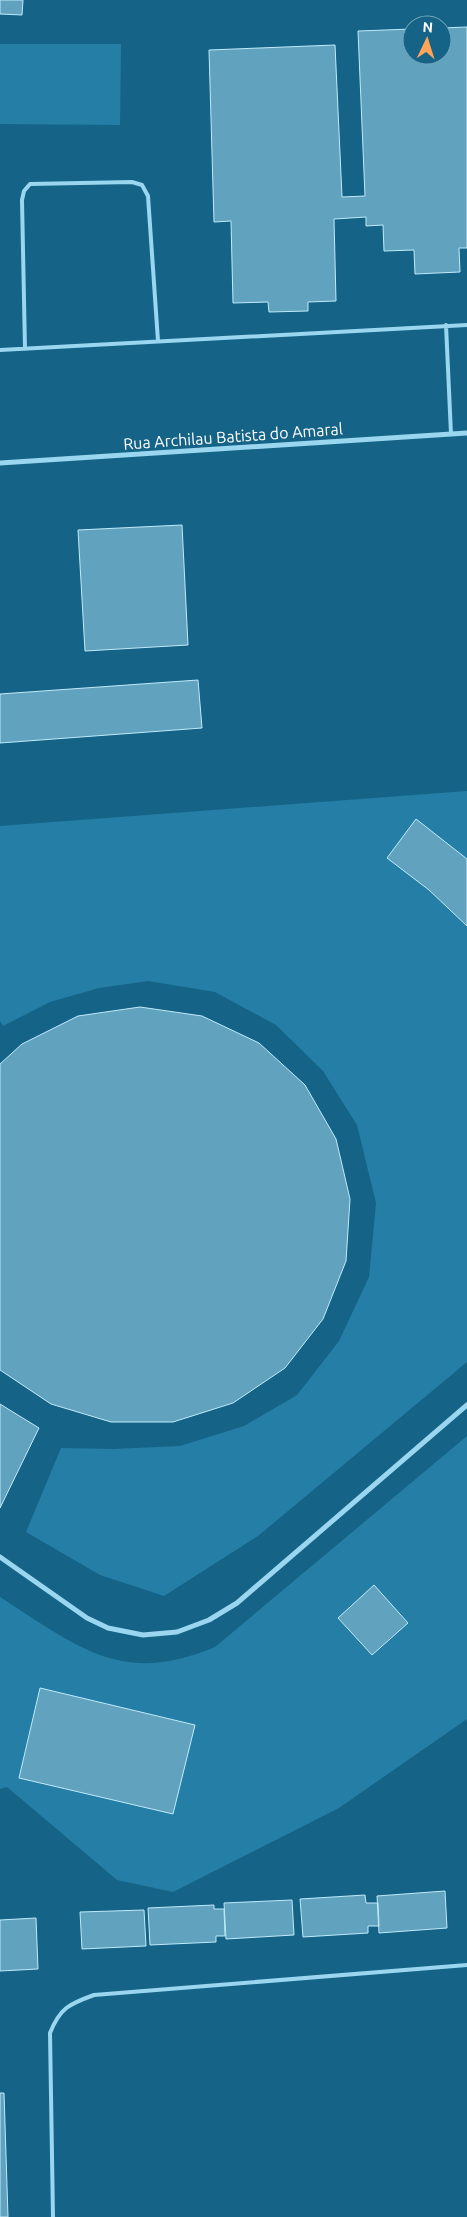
<svg xmlns="http://www.w3.org/2000/svg" width="467" height="2217" font-family="Ubuntu,sans-serif">
  <rect width="100%" height="100%" fill="#156487"/>
  <!-- green -->
  <path fill="#247ea5" d="M0 44H121L120 125 0 124Z
    M467 791V1362L258 1536 164 1596 100 1575 26 1532 61 1448 114 1449 180 1446 244 1426 297 1395 339 1341 369 1277 376 1203 357 1125 323 1071 276 1025 215 992 148 981 99 988 50 1002 3 1026 0 1021V826Z
    M467 1436V1719L339 1808 173 1892 117 1880 7 1787 0 1789V1597C77 1646 121 1687 215 1647Z"/>
  <!-- building -->
  <path fill="#61a3bf" stroke="#c0eafb" d="M0 0H23L22 15 0 14Z
    M467 27V248H459L460 272 415 274 414 250 384 251 383 225 366 226V217L334 219 336 301 308 302V311L269 312 268 302 233 303 231 221 214 222 209 50 335 45 342 197 365 196 358 31 412 29V55H442V28Z
    M182 525 188 645 85 651 78 530Z
    M198 680 202 728 0 743V694Z
    M416 819 467 859V926L429 890 387 858Z
    M140 1007 202 1016 259 1043 305 1085 336 1139 350 1199 346 1261 323 1319 285 1368 233 1403 173 1422H111L51 1404 0 1370V1064L22 1044 78 1016Z
    M0 1404 39 1428 0 1508Z
    M374 1585 408 1623 372 1655 338 1618Z
    M40 1688 195 1725 173 1814 19 1778Z
    M445 1891 447 1928 379 1933 377 1896Z
    M365 1895 366 1903H378L379 1926H368V1933L303 1937 300 1899Z
    M292 1900 294 1935 226 1939 224 1903Z
    M214 1905V1909H224L225 1936H216V1942L150 1945 148 1908Z
    M144 1910 146 1946 82 1949 80 1912Z
    M36 1918 38 1969 0 1971V1920Z
    M0 2093H4L8 2217H0Z"/>
  <g fill="none" stroke-linecap="round" stroke-linejoin="round">
    <!-- service -->
    <path stroke="#9ad6ef" stroke-width="4" d="M446 325 451 434
      M25 349 22 200 24 191 30 184 132 182 142 185 148 196 158 341
      M0 350 467 325
      M53 2217 50 2033C60 2008 69 2004 94 1995L467 1965"/>
    <!-- minor -->
    <path stroke="#9ad6ef" stroke-width="5" d="M0 463 467 433
      M0 1557 87 1618 108 1628 143 1635 177 1632 209 1620 237 1603 467 1405"/>
  </g>
  <g text-anchor="middle" dominant-baseline="central" stroke-width="5" stroke-linejoin="round" paint-order="stroke">
    <!-- street labels -->
    <g font-size="16" fill="#fff" stroke="#156487">
      <text transform="translate(233 436) rotate(-4)">Rua Archilau Batista do Amaral</text>
    </g>
  </g>
  <!-- north arrow -->
  <g transform="translate(427 40) rotate(4)"><circle r="24" fill="#156487" stroke="#73a2b7"/>
  <path d="M0-4L9 19L0 12L-9 19Z" fill="#ffa458"/>
  <text y="-8" font-size="14" font-weight="bold" text-anchor="middle" fill="#ffffff">N</text>
  </g>
</svg>
